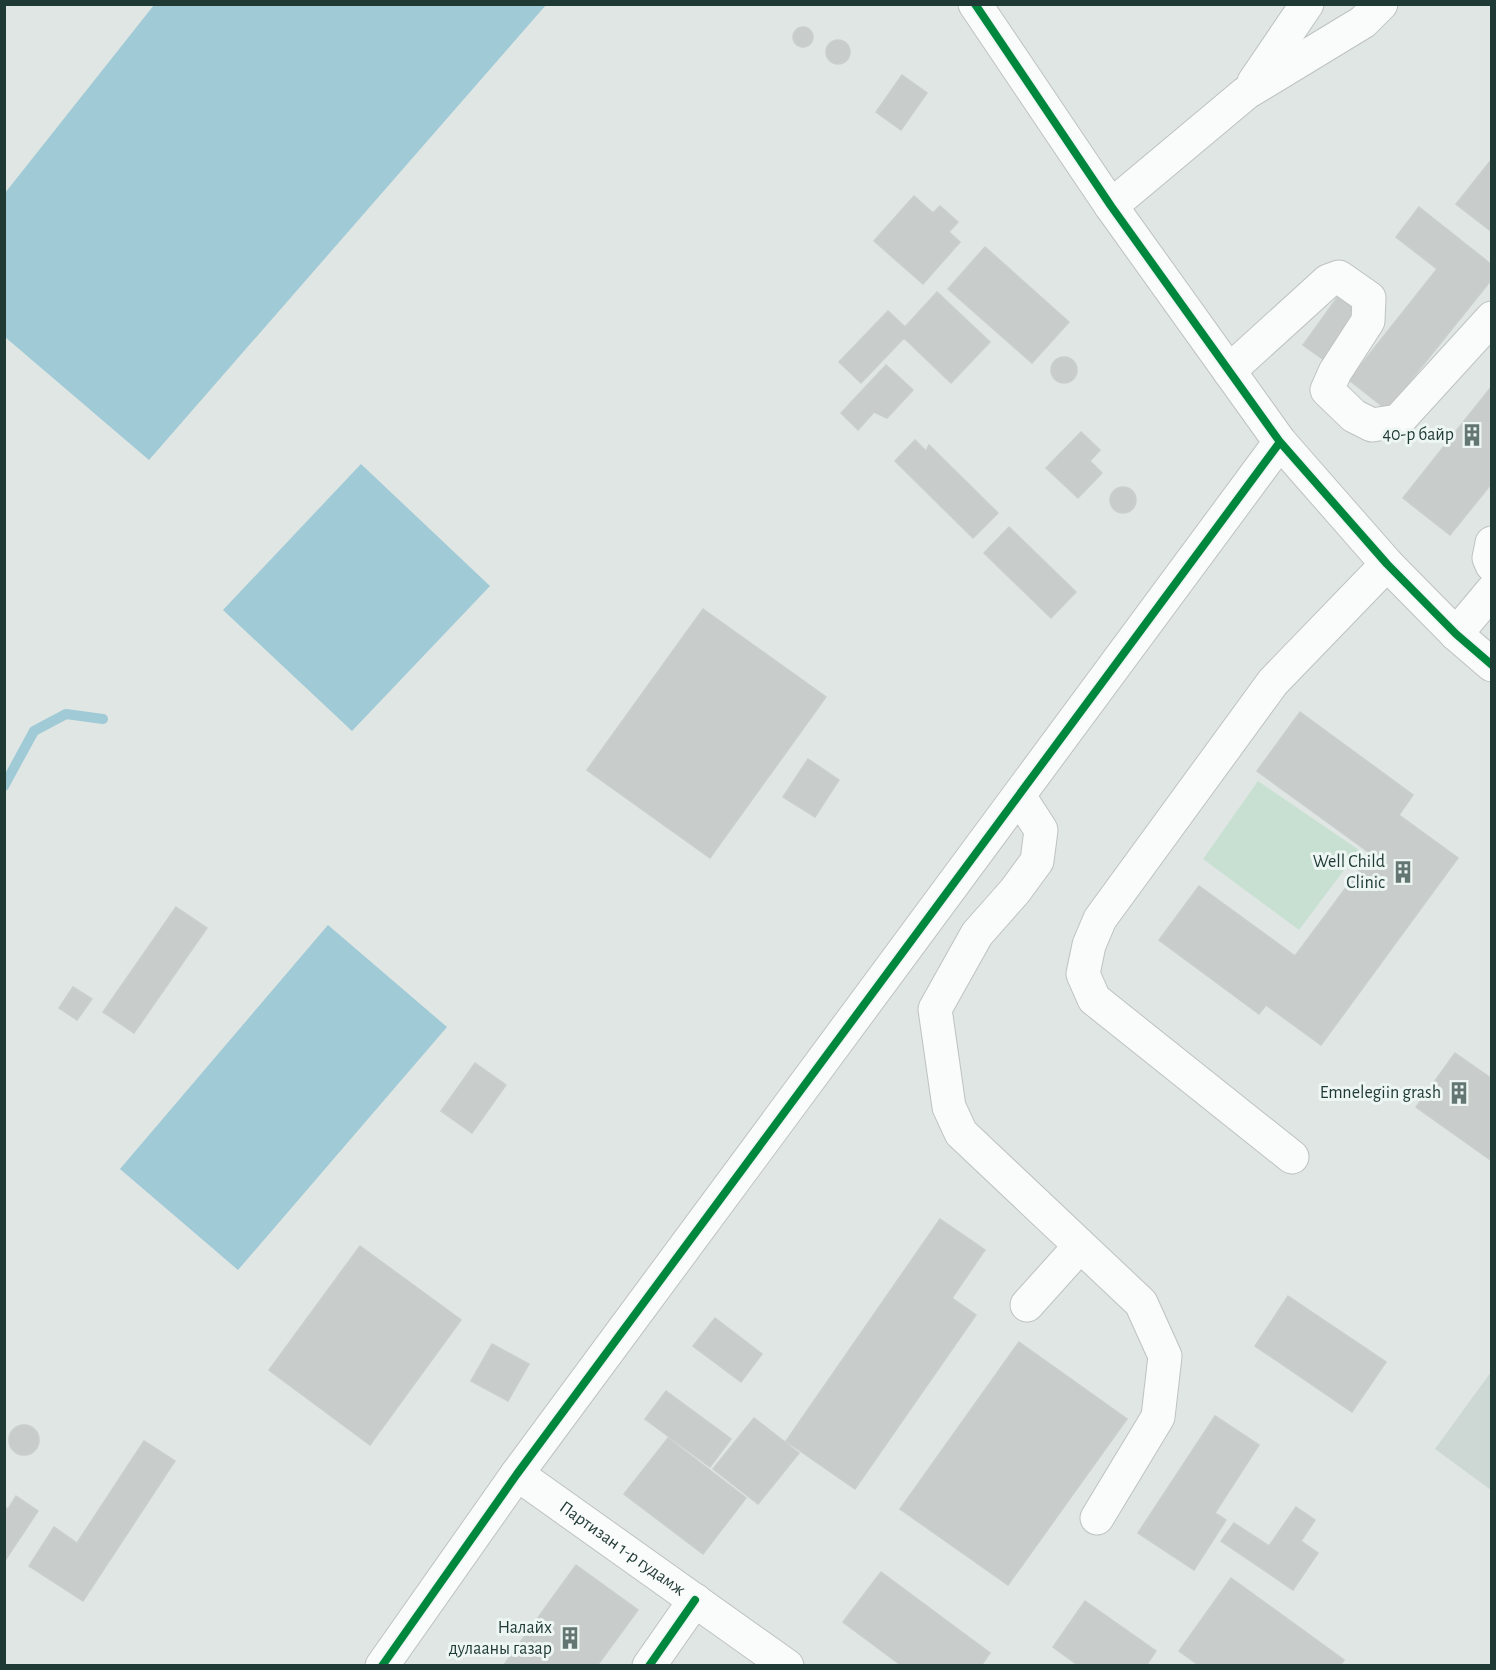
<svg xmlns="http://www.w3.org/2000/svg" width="1496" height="1670" font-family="'Alegreya Sans',sans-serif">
  <rect width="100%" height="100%" fill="#e0e6e4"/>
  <!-- built -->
  <path fill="#cdd8d4" d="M1491 1372V1490L1435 1449Z"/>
  <!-- green -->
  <path fill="#c8e0d2" d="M1258 781 1359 850 1299 930 1203 859Z"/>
  <!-- water -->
  <path fill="#9fcad6" d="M154 5H546L149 460 5 337V193Z
    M361 464 490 586 352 731 223 610Z
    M328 925 447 1027 238 1270 120 1169Z"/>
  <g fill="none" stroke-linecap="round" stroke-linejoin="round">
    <!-- stream -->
    <path stroke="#9fcad6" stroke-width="10" d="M4 786 34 731 66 714 103 719"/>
  </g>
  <!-- building -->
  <path fill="#c8cdcb" stroke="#c9cfcd" stroke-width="1.5" d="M793 37a10 10 0 1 1 20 0a10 10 0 1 1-20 0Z
    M826 52a12 12 0 1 1 24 0a12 12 0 1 1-24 0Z
    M902 75 927 93 901 130 876 112Z
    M1492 159V232L1456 204Z
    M914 196 933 213 940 206 958 222 949 232 960 242 923 284 874 241Z
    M1419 207 1492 265V279L1387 410 1349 380 1437 269 1396 237Z
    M985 247 1069 322 1032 363 948 289Z
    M937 292 990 342 951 383 904 338 861 383 839 362 888 311 905 327Z
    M1339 295 1361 309 1324 360 1303 345Z
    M1051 370a13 13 0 1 1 26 0a13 13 0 1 1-26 0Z
    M886 365 913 390 887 418 874 412 858 430 841 413Z
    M1492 386V483L1450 535 1403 498Z
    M1081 432 1100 450 1090 461 1102 473 1078 498 1046 468Z
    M915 440 926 451 929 445 998 513 973 538 895 461Z
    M1110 500a13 13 0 1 1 26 0a13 13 0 1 1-26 0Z
    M1009 527 1076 592 1051 618 984 553Z
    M703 609 826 697 710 858 587 770Z
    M1300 712 1413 795 1399 815 1458 858 1321 1045 1266 1005 1259 1014 1159 940 1199 886 1295 956 1371 854 1257 771Z
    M808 759 839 780 815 817 783 797Z
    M176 907 207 928 134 1033 103 1012Z
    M73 987 92 999 77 1020 59 1008Z
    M1455 1053 1492 1079V1161L1416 1107Z
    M475 1063 506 1085 472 1133 441 1111Z
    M940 1219 985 1250 952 1298 976 1315 855 1489 786 1441Z
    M360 1246 461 1320 370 1445 269 1370Z
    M1288 1296 1386 1362 1352 1412 1255 1346Z
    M715 1318 762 1354 741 1382 693 1346Z
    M1019 1342 1127 1419 1008 1585 900 1509Z
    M492 1344 529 1364 508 1401 471 1381Z
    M666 1391 731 1439 710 1467 645 1419Z
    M1215 1416 1259 1445 1215 1513 1226 1520 1194 1570 1138 1533Z
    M754 1418 799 1453 758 1504 713 1469Z
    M9 1440a15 15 0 1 1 30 0a15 15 0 1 1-30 0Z
    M668 1438 746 1498 703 1554 624 1494Z
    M144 1441 175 1461 83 1601 29 1566 54 1527 77 1543Z
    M16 1496 38 1511 4 1562V1507L8 1509Z
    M1296 1507 1315 1520 1301 1541 1318 1553 1293 1590 1221 1541 1234 1523 1269 1546Z
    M576 1565 638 1610 597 1666H503Z
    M881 1572 990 1653 981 1666H902L843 1622Z
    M1231 1578 1344 1660 1340 1666H1200L1179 1651Z
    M1085 1601 1156 1651 1146 1666H1079L1053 1647Z"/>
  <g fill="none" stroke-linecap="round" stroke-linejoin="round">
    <!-- minor casing -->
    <g stroke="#bdc3c1" stroke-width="35">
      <g id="minor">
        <path d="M975 4 1111 206 1280 442 1387 564 1456 634 1492 665"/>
        <path d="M1254 82 1307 4"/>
        <path d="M1111 206 1246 93 1363 22 1381 4"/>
        <path d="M1229 371 1328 281 1339 277 1369 298 1368 321 1335 372 1327 390 1354 416 1372 425 1398 421 1492 318"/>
        <path d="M1492 543 1489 558 1492 565"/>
        <path d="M1456 634 1492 591"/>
        <path d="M1019 796 1041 830 1037 861 1015 891 977 934 935 1009 949 1107 961 1133 1141 1303 1165 1356 1158 1417 1097 1518"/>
        <path d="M1292 1157 1094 999 1083 974 1089 945 1100 919 1273 682 1387 564"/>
        <path d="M1027 1305 1080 1246"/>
        <path id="s1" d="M517 1474 787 1666"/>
        <path d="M382 1666 517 1474 1280 442"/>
        <path d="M649 1666 695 1600"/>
      </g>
    </g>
    <!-- minor -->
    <use href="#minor" stroke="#fafbfb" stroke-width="33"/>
    <!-- cycleway casing -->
    <g stroke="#edf6f3" stroke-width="11">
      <path id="cycleway" d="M975 4 1111 206 1280 442 1387 564 1456 634 1492 665
        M382 1666 517 1474 1280 442
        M649 1666 695 1600"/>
    </g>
    <!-- cycleway -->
    <use href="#cycleway" stroke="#00873e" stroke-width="8"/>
  </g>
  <!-- icons -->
  <defs>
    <g id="building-bare" transform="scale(1.8)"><path d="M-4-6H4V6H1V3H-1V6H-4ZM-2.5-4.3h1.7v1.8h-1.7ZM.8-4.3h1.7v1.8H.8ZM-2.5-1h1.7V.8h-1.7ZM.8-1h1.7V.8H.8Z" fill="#637672" stroke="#edf6f3" stroke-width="2.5" paint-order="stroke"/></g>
  </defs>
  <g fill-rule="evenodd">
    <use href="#building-bare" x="1472" y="435"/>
    <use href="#building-bare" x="1403" y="872"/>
    <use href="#building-bare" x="1459" y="1093"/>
    <use href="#building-bare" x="570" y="1638"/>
  </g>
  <g text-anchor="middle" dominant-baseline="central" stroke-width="6" stroke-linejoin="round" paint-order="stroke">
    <!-- poi labels -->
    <g font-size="18" fill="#1f3934" stroke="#edf6f3" text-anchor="end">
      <text x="1454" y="435">40-р байр</text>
      <text x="1385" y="862">Well Child<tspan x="1385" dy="21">Clinic</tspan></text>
      <text x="1441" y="1093">Emnelegiin grash</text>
      <text x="552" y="1628">Налайх<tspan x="552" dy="21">дулааны газар</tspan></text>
    </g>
    <!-- street labels -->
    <g font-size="18" fill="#1f3934" stroke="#edf6f3">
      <text stroke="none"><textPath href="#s1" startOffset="129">Партизан 1-р гудамж</textPath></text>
    </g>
  </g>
  <!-- border -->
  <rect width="1496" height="1670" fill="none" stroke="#1f3934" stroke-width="12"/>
</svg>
